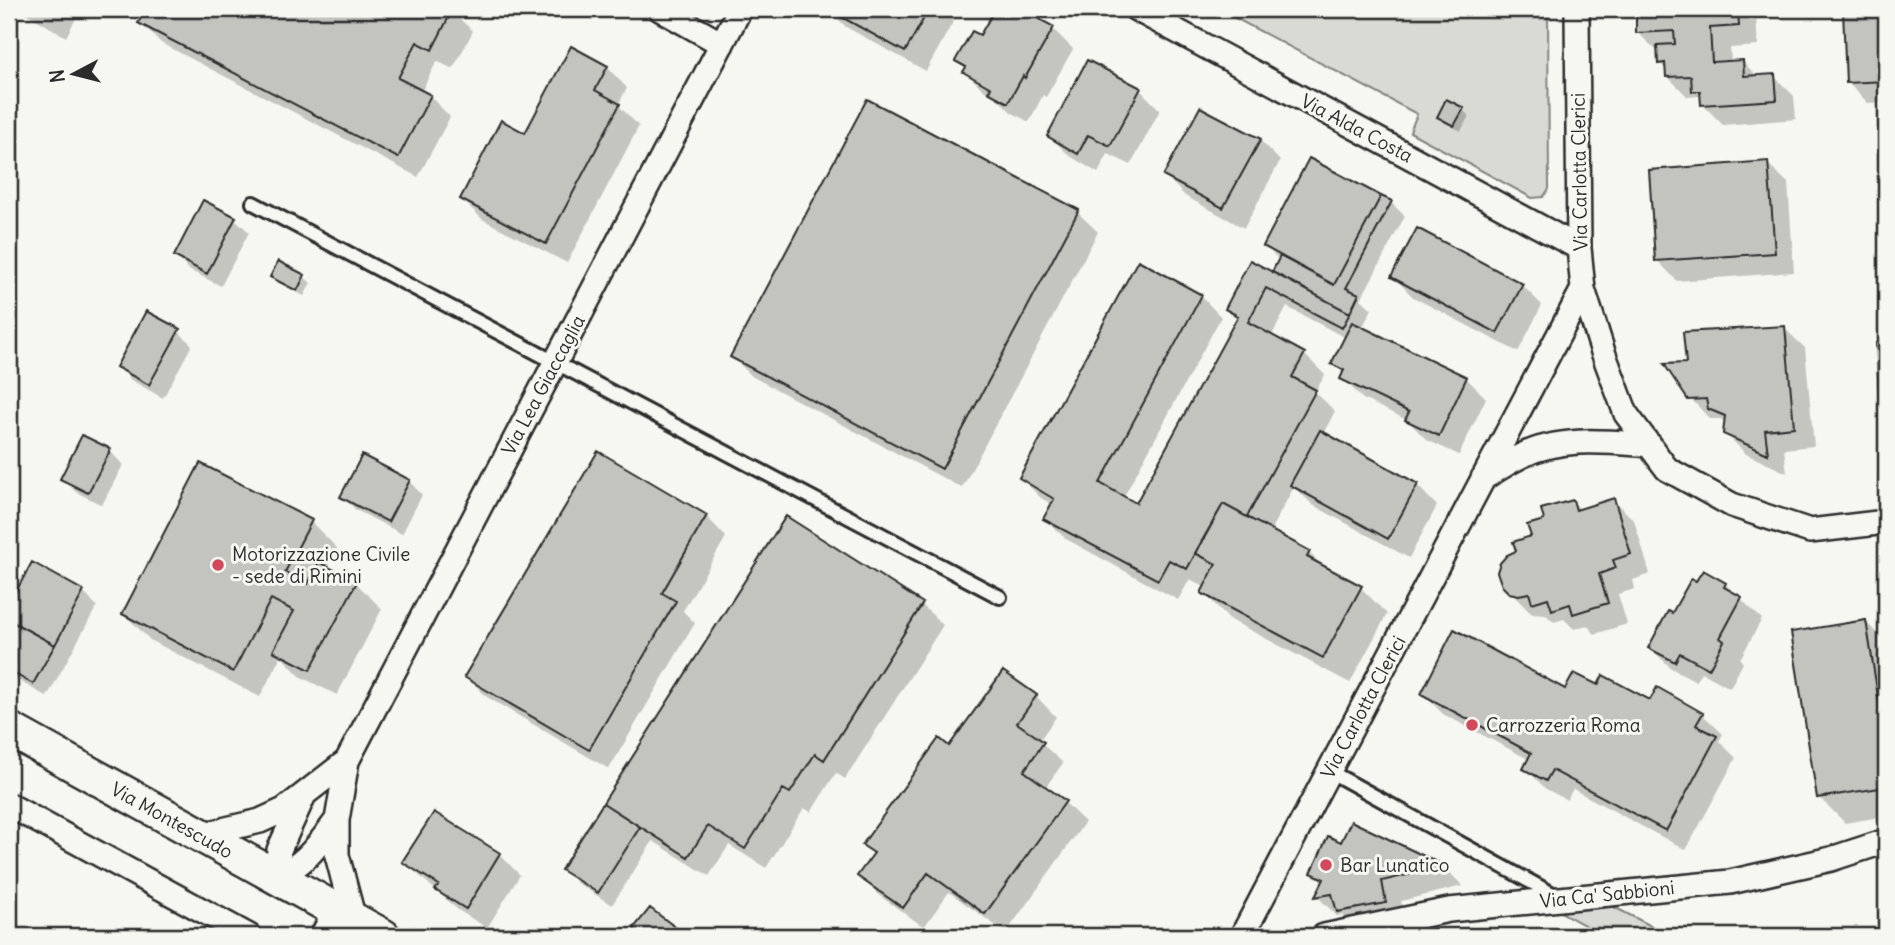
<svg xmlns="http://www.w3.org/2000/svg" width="1895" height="945" font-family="Delius,sans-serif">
  <rect width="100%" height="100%" fill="#f6f6f2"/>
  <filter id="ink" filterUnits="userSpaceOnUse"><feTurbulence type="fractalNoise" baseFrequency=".0143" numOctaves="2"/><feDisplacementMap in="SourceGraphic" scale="14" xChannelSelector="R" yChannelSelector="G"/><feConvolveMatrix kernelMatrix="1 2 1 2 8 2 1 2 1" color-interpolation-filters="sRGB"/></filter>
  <g filter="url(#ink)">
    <!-- green -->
    <path fill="#d9d9d5" stroke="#828280" stroke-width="2" d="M1218 9H1548L1549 189 1543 197 1532 198 1410 132 1417 114Z
      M1606 903 1671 936H1604L1555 909Z"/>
    <!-- shadow -->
    <path fill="#0003" d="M19 9H81L66 37Z
      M148 9H449L473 31 453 69 437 61 421 92 430 96 450 117 418 177 161 43 141 23Z
      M828 9H956L959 11 926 71 846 27Z
      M997 9H1017L1052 28 1073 49 1046 97 1043 95 1029 122 1011 112 999 100 986 92 965 72 967 70 957 60 981 38Z
      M1637 9H1747L1756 18 1758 46 1730 48 1731 62 1742 61 1758 77 1774 76 1794 96 1796 119 1723 125 1702 104 1700 96 1688 97 1668 77 1667 71 1660 63 1659 53 1638 33Z
      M1886 11V102L1868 103 1847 82 1845 13Z
      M607 67 627 88 618 105 639 126 567 263 482 219 462 199 526 135Z
      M1140 90 1160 110 1131 165 1108 154 1098 173 1070 156 1049 136Z
      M1463 110 1469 116 1461 131 1445 123 1439 117Z
      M1260 140 1280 161 1244 228 1185 196 1165 175Z
      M1767 163 1788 183 1794 272 1677 281 1657 260Z
      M204 202 235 219 249 232 221 286 189 270 176 256Z
      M1391 203 1405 216 1361 299 1372 309 1362 328 1466 378 1486 398 1459 455 1427 440 1407 420 1363 399 1342 378 1344 374 1333 363 1346 338 1287 307 1271 337 1304 354 1325 375 1315 392 1335 411 1323 434 1417 485 1437 506 1409 558 1313 505 1294 487 1270 531 1309 553 1325 568 1361 588 1387 614 1350 683 1229 619 1203 592 1206 588 1190 579 1178 600 1066 539 1045 519 1053 505 1041 498 1021 478 1201 296 1221 317 1123 498 1137 506 1238 320 1227 309 1273 274 1280 261 1265 246Z
      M1077 212 1098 232 962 488 753 377 732 357Z
      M272 276 304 277 311 283 304 296 279 283Z
      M1393 276 1522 285 1542 305 1518 352 1413 297Z
      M1784 328 1805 348 1814 446 1784 449 1787 473 1746 454 1725 433 1726 424 1721 419H1710L1690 398Z
      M178 331 192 345 163 398 131 380 118 366Z
      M1886 344V433L1883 430 1878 345Z
      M110 451 123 465 102 505 76 492 62 478Z
      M409 481 422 495 402 534 356 510 342 496Z
      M1613 500 1634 520 1650 574 1633 580 1635 589 1618 594 1627 624 1595 634 1587 625 1574 629 1564 619 1554 622 1545 614 1531 613 1503 585 1518 552 1546 521 1572 502 1581 510Z
      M706 516 726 537 683 611 695 623 609 769 487 697 466 676Z
      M786 518 922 605 943 625 845 779 836 773 811 812 804 808 766 868 729 845 709 876 653 841 612 905 577 883 563 869Z
      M311 522 337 548 327 568 356 583 382 609 337 695 301 677 281 656 260 697 150 640 124 614Z
      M32 564 83 592 97 606 47 697 9 675V607Z
      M1725 584 1762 619 1740 659 1743 663 1730 688 1701 672 1696 681 1671 668 1650 648 1673 616Z
      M1866 622 1886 643V816L1845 823 1819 797Z
      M1598 688 1650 703 1702 714 1723 734 1719 741 1736 758 1686 850 1573 789 1567 800 1546 789 1525 768 1530 760 1443 714 1423 694 1566 691Z
      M1036 696 1056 717 1039 741 1063 763 1045 788 1064 802 1085 822 1006 933 949 892 924 927 880 896 860 875 875 854 864 844 950 748Z
      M434 814 499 854 520 875 487 928 458 910 404 862Z
      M1352 823 1444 867 1463 886 1401 901 1405 923 1359 931 1342 915 1337 916 1317 896 1324 883 1313 873 1342 844Z"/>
    <!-- building -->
    <path fill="#c3c3c0" stroke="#2b2b2b" stroke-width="2" d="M146 9H453L432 50 417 42 398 78 431 95 398 158 138 23Z
      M827 9H929L905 52Z
      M995 9H1021L1054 27 1025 78 1023 76 1008 103 988 92 991 88 963 72 966 67 955 61 972 31 980 35Z
      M1636 9H1738L1739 26 1710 28 1712 62 1743 60 1744 76 1775 74 1777 100 1701 105 1700 91H1692L1691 76 1666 77 1665 63 1658 64 1657 45 1675 44 1674 31 1636 33Z
      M1886 10V81L1846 83 1843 11Z
      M571 46 608 66 595 90 620 104 546 244 460 199 501 120 525 133Z
      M1087 60 1141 88 1110 146 1088 135 1078 154 1047 136Z
      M867 99 1079 210 942 469 730 357Z
      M1446 99 1464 108 1454 126 1437 117Z
      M1200 107 1261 139 1223 208 1163 176Z
      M1309 158 1381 196 1334 285 1263 246Z
      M1768 161 1775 253 1655 261 1649 170Z
      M1381 196 1392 201 1346 288 1359 294 1350 313 1272 272 1280 256 1334 285Z
      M203 200 236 217 207 274 174 256Z
      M1417 228 1523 284 1497 333 1391 277Z
      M1138 260 1202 295 1100 483 1136 503 1238 316 1225 309 1250 260 1350 313 1342 328 1266 288 1248 322 1305 353 1292 377 1316 390 1247 517 1223 504 1187 569 1169 560 1158 580 1043 519 1054 499 1019 478Z
      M278 261 305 275 297 291 270 277Z
      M146 311 180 329 149 385 116 367Z
      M1352 322 1467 377 1439 436 1405 420 1409 412 1340 379 1344 370 1331 364Z
      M1785 326 1794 427 1765 430 1768 454 1723 434 1725 416 1708 409 1706 399 1688 400 1664 364 1686 363 1683 332Z
      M1886 342V431L1881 430 1876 343Z
      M1320 430 1418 484 1388 539 1290 485Z
      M82 435 111 449 88 493 60 479Z
      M598 451 707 515 662 593 676 601 589 750 464 677Z
      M362 455 410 480 388 522 340 497Z
      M200 463 312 520 285 572 308 584 319 562 357 582 310 670 273 651 294 611 271 599 233 672 122 614Z
      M1614 498 1631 554 1613 560 1616 568 1599 574 1608 603 1573 614 1570 604 1552 610 1548 598 1532 603 1529 593 1519 595 1509 593 1502 586 1497 572 1500 563 1507 555 1516 551 1513 542 1531 536 1527 525 1544 520 1541 509 1573 500 1576 510Z
      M1223 504 1310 551 1307 557 1362 586 1323 658 1201 593 1216 564 1195 553Z
      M786 516 923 603 824 760 815 754 790 793 783 789 745 849 708 826 688 857 603 803Z
      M32 562 84 591 55 645 9 620V604Z
      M1703 570 1726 583 1724 587 1742 597 1720 638 1724 641 1709 669 1680 653 1675 662 1648 648 1668 611 1672 613 1691 579 1696 581Z
      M9 620 55 645 33 684 9 671Z
      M1866 620 1886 747V787L1817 798 1791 632Z
      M1454 629 1565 689 1574 673 1598 685 1603 675 1650 700 1657 687 1703 713 1696 725 1717 736 1666 831 1552 770 1546 781 1523 769 1531 753 1421 694Z
      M1003 671 1037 695 1017 723 1044 742 1024 771 1066 801 985 914 928 873 903 908 857 876 874 853 862 845 939 738 949 746Z
      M603 803 640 827 598 893 561 870Z
      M434 812 500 853 466 909 435 890 439 885 402 862Z
      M1351 821 1445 866 1382 881 1386 903 1337 912 1332 894 1315 897 1324 879 1311 873 1328 836 1341 842Z
      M650 908 687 936H631L635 930 634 928Z"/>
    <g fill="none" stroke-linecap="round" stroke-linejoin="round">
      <!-- lane casing -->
      <g stroke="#2b2b2b" stroke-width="18">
        <path id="lane" d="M253 203 1000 597
          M1329 771 1558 897"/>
      </g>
      <!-- street casing -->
      <g stroke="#2b2b2b" stroke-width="28">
        <path id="street" d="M660 9 722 44
          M1136 9 1579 248
          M1577 9 1579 248 1583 289 1603 352 1626 414 1667 469 1732 505 1810 531 1886 522
          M1483 478C1496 471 1508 462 1521 456 1560 436 1608 442 1650 445
          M304 795 279 850 276 877C306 864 317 846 337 820
          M9 805 249 936
          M201 835 260 821 284 810 347 761
          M354 920 337 855V820L347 761 740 9
          M322 936 336 910
          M1242 936 1583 289
          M1324 936 1449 910 1730 882 1831 859 1886 841"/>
      </g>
      <!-- secondary casing -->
      <g stroke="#2b2b2b" stroke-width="38">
        <path id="secondary" d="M9 729 383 936"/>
      </g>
      <!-- path -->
      <path stroke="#2b2b2b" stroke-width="4.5" stroke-dasharray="2 5" stroke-linecap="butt" d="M413 928 428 936"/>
      <!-- lane -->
      <use href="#lane" stroke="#f6f6f2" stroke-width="12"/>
      <!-- street -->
      <use href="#street" stroke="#f6f6f2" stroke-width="23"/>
      <!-- secondary -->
      <use href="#secondary" stroke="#f6f6f2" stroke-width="33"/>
    </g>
  </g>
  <!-- markers -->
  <g fill="#d1495b" stroke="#f6f6f2" stroke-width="2.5">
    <circle cx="218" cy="565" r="7"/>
    <circle cx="1472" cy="725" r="7"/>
    <circle cx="1326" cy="865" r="7"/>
  </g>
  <g text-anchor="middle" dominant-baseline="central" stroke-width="6" stroke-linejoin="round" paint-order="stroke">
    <!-- street labels -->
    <g font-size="19" fill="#2b2b2b" stroke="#f6f6f2">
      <text transform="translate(1357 128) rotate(28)">Via Alda Costa</text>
      <text transform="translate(1579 172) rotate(-91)">Via Carlotta Clerici</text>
      <text transform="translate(543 385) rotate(-62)">Via Lea Giaccaglia</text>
      <text transform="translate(1363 707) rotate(-62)">Via Carlotta Clerici</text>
      <text transform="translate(172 820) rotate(29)">Via Montescudo</text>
      <text transform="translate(1607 894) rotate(-6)">Via Ca' Sabbioni</text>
    </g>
    <!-- poi labels -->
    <g font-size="19" fill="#2b2b2b" stroke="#f6f6f2" text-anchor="start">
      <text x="232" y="554">Motorizzazione Civile<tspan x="232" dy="22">- sede di Rimini</tspan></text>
      <text x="1486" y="725">Carrozzeria Roma</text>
      <text x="1340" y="865">Bar Lunatico</text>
    </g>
  </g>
  <!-- margin -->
  <rect width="1895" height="945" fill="none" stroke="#f6f6f2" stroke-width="35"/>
  <rect x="18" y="18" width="1860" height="910" fill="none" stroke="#2b2b2b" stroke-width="2.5" filter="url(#ink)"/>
  <!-- north arrow -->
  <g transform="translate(74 74) rotate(263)" stroke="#f6f6f2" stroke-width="5" paint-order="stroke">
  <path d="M0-5L12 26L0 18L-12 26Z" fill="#2b2b2b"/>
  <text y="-10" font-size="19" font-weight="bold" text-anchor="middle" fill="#2b2b2b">N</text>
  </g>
</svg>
